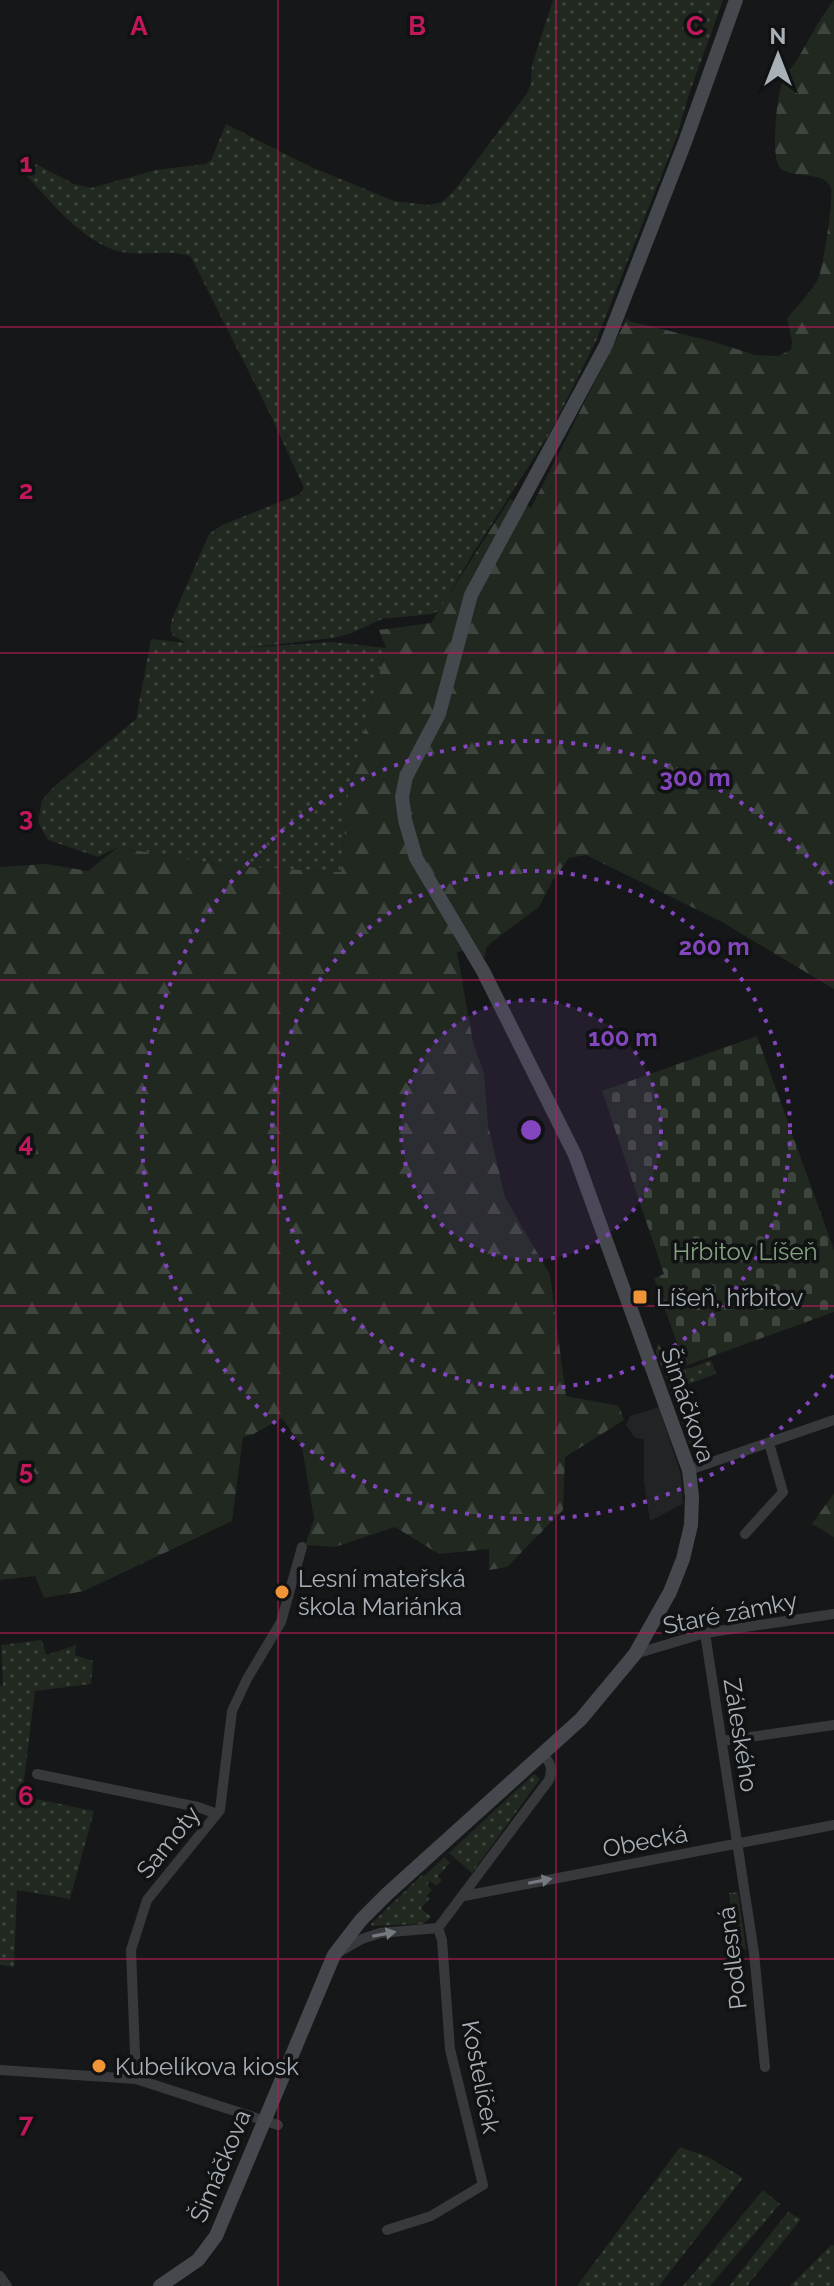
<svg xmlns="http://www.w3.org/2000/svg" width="834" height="2286" font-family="Raleway,sans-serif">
  <defs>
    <pattern id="grass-dots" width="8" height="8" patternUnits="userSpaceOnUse" patternTransform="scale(2)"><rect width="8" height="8" fill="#202820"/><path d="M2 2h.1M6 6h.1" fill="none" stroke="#3e453e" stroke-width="1.8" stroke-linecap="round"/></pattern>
    <pattern id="forest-firs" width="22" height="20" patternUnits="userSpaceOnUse" patternTransform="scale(2)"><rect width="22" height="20" fill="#202820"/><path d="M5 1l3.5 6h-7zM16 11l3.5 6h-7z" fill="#3e453e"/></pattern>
    <pattern id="cemetery-stones" width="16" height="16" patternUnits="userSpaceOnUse" patternTransform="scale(2)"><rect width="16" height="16" fill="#202820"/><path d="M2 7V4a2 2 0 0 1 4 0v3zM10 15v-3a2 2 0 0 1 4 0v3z" fill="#3e453e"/></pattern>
    <pattern id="park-tufts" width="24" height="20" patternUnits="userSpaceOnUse" patternTransform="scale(2)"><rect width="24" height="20" fill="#202820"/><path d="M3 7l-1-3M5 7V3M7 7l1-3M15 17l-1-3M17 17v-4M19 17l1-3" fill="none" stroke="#3e453e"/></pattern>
  </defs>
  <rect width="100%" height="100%" fill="#161718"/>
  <!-- built -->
  <path fill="#222325" d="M659 1407 681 1475 683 1504 650 1521 644 1482V1439L635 1438 626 1425 630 1416Z"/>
  <!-- grass -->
  <path fill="url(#grass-dots)" d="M553 0H723L688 97 677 136 596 341 551 431 470 558 440 610 432 614 382 619 352 633 334 638 242 648 333 642 386 648 348 795 341 872 225 866 118 847 98 857 48 840 38 822 42 800 55 786 136 719 151 639 187 643 173 636 170 629 172 619 209 534 222 525 300 494 304 488 271 416 191 257C180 250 145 255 129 253 89 250 52 203 26 175L36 164 74 184 91 188 156 170 205 164 211 160 226 124 309 166 394 201 429 205 442 202 454 191 527 93 531 84 532 65Z
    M658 1342 666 1359 677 1370 691 1368 711 1360 716 1374 677 1388 671 1376 666 1378 656 1352Z
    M42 1640 46 1655 76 1645 75 1655 93 1661 91 1684 35 1691 22 1796 94 1811 70 1899 17 1890 14 1967 0 1965V1686L3 1685 1 1645Z
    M534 1774 540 1779 472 1873 449 1853 445 1857 450 1863 438 1876 442 1880 436 1886 430 1881 427 1885 432 1890 427 1896 430 1898 421 1908 431 1917 423 1924 372 1926 371 1924 422 1875 424 1876Z
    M680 2147 708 2157 743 2178 659 2286H577Z
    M763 2190 780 2204 710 2286H683Z
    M788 2212 801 2219 747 2286H729Z
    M832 2244 834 2246V2286H790Z"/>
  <!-- forest -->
  <path fill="url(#forest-firs)" d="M834 0V989L722 922 586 855 569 858 553 880 539 907 492 942 486 948 485 956 482 958 474 942 462 951 457 952 473 1042 484 1073 488 1125 505 1197 550 1275 566 1396 619 1406 624 1420 565 1457 563 1510 507 1567 489 1570V1549L439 1554 395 1527 335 1547 305 1545 314 1519 302 1447 282 1418 252 1435 243 1437 232 1521 84 1591 44 1598 35 1576 0 1580V867L46 864 88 871 118 847 225 866 341 872 348 795 386 648 379 630 431 623 510 499 531 508 627 318 629 321 711 341 755 355 778 356 791 350 792 341 787 318C798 305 810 293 818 279 823 269 834 197 831 188 824 170 792 179 780 168 770 159 777 89 784 78 787 72 792 68 795 63 808 42 819 19 834 0Z
    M671 1375 699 1448 692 1450 666 1378Z
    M834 1493V1537L812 1524Z"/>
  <!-- cemetery -->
  <path fill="url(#cemetery-stones)" d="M757 1036 834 1250V1312L685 1366 654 1278 664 1274 602 1091Z"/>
  <!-- park -->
  <path fill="url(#park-tufts)" d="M738 1892 746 1949 735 1950 729 1893Z"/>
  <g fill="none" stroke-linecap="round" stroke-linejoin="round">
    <!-- street -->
    <path stroke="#37393d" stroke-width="10" d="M689 1470 834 1420
      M745 1534 783 1492 769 1443
      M705 1633 754 1953 765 2067
      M635 1654 705 1633 834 1614
      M722 1741 834 1725
      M37 1774 198 1807 217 1814
      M464 1896 834 1825
      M339 1952 362 1939 380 1933 438 1928 549 1780C553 1768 551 1764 543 1754
      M0 2070 136 2079 278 2125
      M136 2079 131 1950 147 1900 220 1810 232 1711 247 1679 281 1622 302 1547
      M387 2230 431 2216 483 2185 450 2049 442 1940 438 1928
      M0 2276 7 2286"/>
    <!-- secondary -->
    <path stroke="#45484d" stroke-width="14" d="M160 2286 198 2260 216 2236 334 1955 361 1920 387 1894 581 1719 635 1654 670 1592 683 1559 691 1525 692 1497 689 1470 575 1155 483 971 416 858 405 820 402 797 406 777 439 714 471 595 606 345 685 142 736 0"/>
  </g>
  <!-- one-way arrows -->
  <defs><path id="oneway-solid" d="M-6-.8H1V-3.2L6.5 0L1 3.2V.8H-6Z" transform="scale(2)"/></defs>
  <g fill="#757a81">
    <use href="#oneway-solid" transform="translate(540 1881) rotate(-11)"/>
    <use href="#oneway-solid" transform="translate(384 1934) rotate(-11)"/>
  </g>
  <!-- grid -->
  <path fill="none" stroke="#c2185b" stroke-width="2" stroke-opacity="0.55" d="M278 0V2286M556 0V2286M0 327H834M0 653H834M0 980H834M0 1306H834M0 1633H834M0 1959H834"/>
  <!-- distance rings -->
  <circle cx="531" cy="1130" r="130" fill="#8446be" fill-opacity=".12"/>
  <g fill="none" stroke="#8446be" stroke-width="4" stroke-dasharray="4 8">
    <circle cx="531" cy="1130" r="130"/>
    <circle cx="531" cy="1130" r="259"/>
    <path d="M833 1375A389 389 0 1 1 833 885"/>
  </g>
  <!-- markers -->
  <g fill="#ef9437" stroke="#111213" stroke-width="3">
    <rect x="632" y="1289" width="16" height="16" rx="4"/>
    <circle cx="282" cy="1592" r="8"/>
    <circle cx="99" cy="2066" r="8"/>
  </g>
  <g text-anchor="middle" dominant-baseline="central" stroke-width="7" stroke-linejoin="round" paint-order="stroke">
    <!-- park labels -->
    <g font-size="24" fill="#83a380" stroke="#111213">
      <text x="745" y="1251">Hřbitov Líšeň</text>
    </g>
    <!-- poi labels -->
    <g font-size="24" fill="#a8b0b8" stroke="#111213" text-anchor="start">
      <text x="656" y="1297">Líšeň, hřbitov</text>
      <text x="298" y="1578">Lesní mateřská<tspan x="298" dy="28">škola Mariánka</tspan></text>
      <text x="115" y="2066">Kubelíkova kiosk</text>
    </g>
    <!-- street labels -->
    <g font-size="24" fill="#a8b0b8" stroke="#111213">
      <text transform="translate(688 1405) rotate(71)">Šimáčkova</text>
      <text transform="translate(730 1613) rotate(-11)">Staré zámky</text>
      <text transform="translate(741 1735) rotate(81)">Záleského</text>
      <text transform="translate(645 1841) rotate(-11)">Obecká</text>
      <text transform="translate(168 1842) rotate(-51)">Samoty</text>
      <text transform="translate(732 1958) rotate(-97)">Podlesná</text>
      <text transform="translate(481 2077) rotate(79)">Kostelíček</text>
      <text transform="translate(220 2166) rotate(-67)">Šimáčkova</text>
    </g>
  </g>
  <g font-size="26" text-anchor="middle" font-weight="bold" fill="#c2185b" stroke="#111213" stroke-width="7" stroke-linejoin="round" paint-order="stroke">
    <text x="139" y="35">A</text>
    <text x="417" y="35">B</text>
    <text x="695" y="35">C</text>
    <text x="26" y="172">1</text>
    <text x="26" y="499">2</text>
    <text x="26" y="826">3</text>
    <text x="26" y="1152">4</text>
    <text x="26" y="1479">5</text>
    <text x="26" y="1805">6</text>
    <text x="26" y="2132">7</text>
  </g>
  <circle cx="531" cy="1130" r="12" fill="#8446be" stroke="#111213" stroke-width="4"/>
  <g font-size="24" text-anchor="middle" font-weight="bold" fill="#8446be" stroke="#111213" stroke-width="7" stroke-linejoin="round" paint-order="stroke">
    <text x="695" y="786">300 m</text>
    <text x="714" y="955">200 m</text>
    <text x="623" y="1046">100 m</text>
  </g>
  <!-- north arrow -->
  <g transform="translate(778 56)" stroke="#111213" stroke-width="6" paint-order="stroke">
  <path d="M0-6L14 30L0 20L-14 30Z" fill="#a8b0b8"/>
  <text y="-12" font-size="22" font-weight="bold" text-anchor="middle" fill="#a8b0b8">N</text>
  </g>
</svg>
